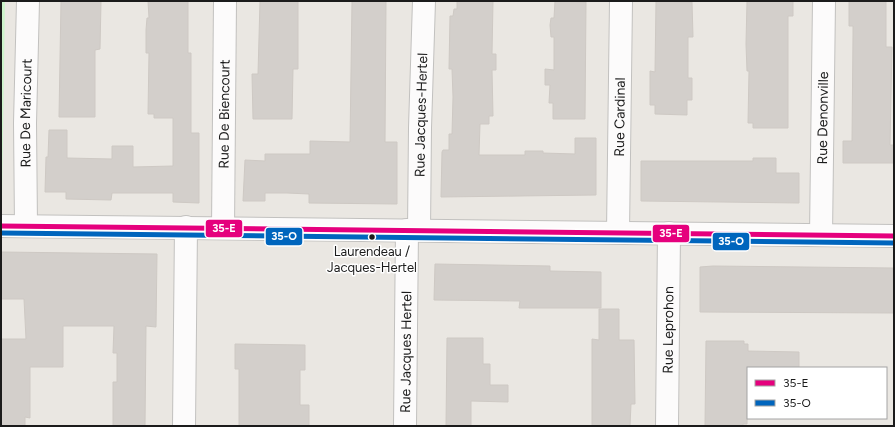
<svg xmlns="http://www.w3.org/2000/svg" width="895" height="427" font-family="Figtree,sans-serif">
  <rect width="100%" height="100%" fill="#eae7e2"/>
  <!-- park -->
  <path fill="#cdf4cb" d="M1 1H5L2 200H1Z"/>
  <!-- building -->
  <path fill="#d3cfcb" stroke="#cec9c4" d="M61 1H101L100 49 95 50V117H59Z
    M148 1H188V53H191V133H199V203L173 202V193H112L111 200 66 199V192H45L46 157H48L49 130H67V158L112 159V146H133V167L173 166V118H154V114H148L149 53H146V30L147 18H149Z
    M260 1H298V69H293L292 119H253L252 74H258Z
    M352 1H386L385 142H397V204L309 203V194L287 193H265V201H243L245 160 265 161V154H310V141L350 142Z
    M457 1H493L492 54H496V70H492L493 116H489V124H480L479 155H525V151H543V153L575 154V138H596V195L441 197 442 152 443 150H449V134H452L453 97 452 69H449L450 16H453L454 9H457Z
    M555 1 586 2 585 119H553V103H549L550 85H545V69L554 70V37H551L550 25 551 18H554Z
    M656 1 692 2 693 37H688V78H692V100H687V115L655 114V105H650V71L655 72Z
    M747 1H793V16H788V128H753V123H748L749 71H747L746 44Z
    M849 1H886V47H892L890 145H894V163H843V141H852L853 36V26H849Z
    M753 158H776V173H799V203L641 201V161H753Z
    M1 252 157 254 156 327 146 326 145 426H113V382H117V353H113L114 326H63V367H30V418L25 417V426H1V339H26L24 299H1Z
    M435 264 550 266V271L601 272V308H519L520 301 434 300Z
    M713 266 893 268 894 313 700 312V267Z
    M599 309H619V340H634L635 404H631L630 426H592V339L599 340Z
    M447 338H483V364H490V385H508V402L471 401V426H446Z
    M706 341H744V344H748V351L799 352V368H748L747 424H743V426H705Z
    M235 344 305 345V370H300V405H309V426H239V369H235Z"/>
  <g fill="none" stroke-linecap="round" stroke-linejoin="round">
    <!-- minor casing -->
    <g stroke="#c2c1bf" stroke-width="24">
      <g id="minor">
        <path d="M1 226 894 236"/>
        <path id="s1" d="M26 226 25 123 28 1"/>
        <path id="s2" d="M223 228 225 1"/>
        <path id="s3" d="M419 230 420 128 424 1"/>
        <path id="s4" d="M618 232 621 1"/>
        <path id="s5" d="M821 235 824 1"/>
        <path d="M184 426 186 227"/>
        <path id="s6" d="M405 426 407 230"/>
        <path id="s7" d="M667 426 669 233"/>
      </g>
    </g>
    <!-- minor -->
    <use href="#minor" stroke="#fcfbfb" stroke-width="22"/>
    <!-- bus-1 casing -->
    <g stroke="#fff" stroke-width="8">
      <path id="bus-1" d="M1 226 894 236"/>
    </g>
    <!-- bus-2 casing -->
    <g stroke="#fff" stroke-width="8">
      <path id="bus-2" d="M1 233 894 243"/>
    </g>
    <!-- bus-1 -->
    <use href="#bus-1" stroke="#e5007d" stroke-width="5"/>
    <!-- bus-2 -->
    <use href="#bus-2" stroke="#0065bd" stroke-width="5"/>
  </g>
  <!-- markers -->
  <circle fill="#1b1b1b" stroke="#fff" stroke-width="1.5" cx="372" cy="237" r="3.5"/>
  <g text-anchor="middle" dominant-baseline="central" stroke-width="3" stroke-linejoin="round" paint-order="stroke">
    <!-- bus labels -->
    <g font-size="13" fill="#1b1b1b" stroke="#fff">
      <text x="372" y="251">Laurendeau /<tspan x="372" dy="16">Jacques-Hertel</tspan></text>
    </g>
    <!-- street labels -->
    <g font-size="14" fill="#1b1b1b" stroke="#fff">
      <text stroke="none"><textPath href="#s1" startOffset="113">Rue De Maricourt</textPath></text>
      <text stroke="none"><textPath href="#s2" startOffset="114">Rue De Biencourt</textPath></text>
      <text stroke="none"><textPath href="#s3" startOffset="115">Rue Jacques-Hertel</textPath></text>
      <text stroke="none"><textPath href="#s4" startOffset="115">Rue Cardinal</textPath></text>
      <text stroke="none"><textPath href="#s5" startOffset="117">Rue Denonville</textPath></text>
      <text stroke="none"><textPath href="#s7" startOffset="96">Rue Leprohon</textPath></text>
      <text stroke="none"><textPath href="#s6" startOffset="74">Rue Jacques Hertel</textPath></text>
    </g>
  </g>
  <g stroke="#fff" stroke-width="1.5">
    <rect x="205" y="219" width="38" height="19" rx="4" fill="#e5007d"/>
    <rect x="652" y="224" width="38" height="19" rx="4" fill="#e5007d"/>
    <rect x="265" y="227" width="38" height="19" rx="4" fill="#0065bd"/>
    <rect x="712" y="232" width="38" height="19" rx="4" fill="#0065bd"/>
  </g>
  <g font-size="11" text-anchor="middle" font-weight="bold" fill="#fff">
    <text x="224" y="232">35-E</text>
    <text x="671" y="237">35-E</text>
    <text x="284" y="240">35-O</text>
    <text x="731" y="245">35-O</text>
  </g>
  <!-- border -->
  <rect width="895" height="427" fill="none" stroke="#1b1b1b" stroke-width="4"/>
  <!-- legend -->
  <rect x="747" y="367" width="140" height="52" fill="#ffffff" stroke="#a4a4a4"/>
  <rect x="755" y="380" width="20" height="6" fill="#e5007d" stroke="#a4a4a4"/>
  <text x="783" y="387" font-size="12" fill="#1b1b1b">35-E</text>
  <rect x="755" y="400" width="20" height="6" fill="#0065bd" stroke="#a4a4a4"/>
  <text x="783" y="407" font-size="12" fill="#1b1b1b">35-O</text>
</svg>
